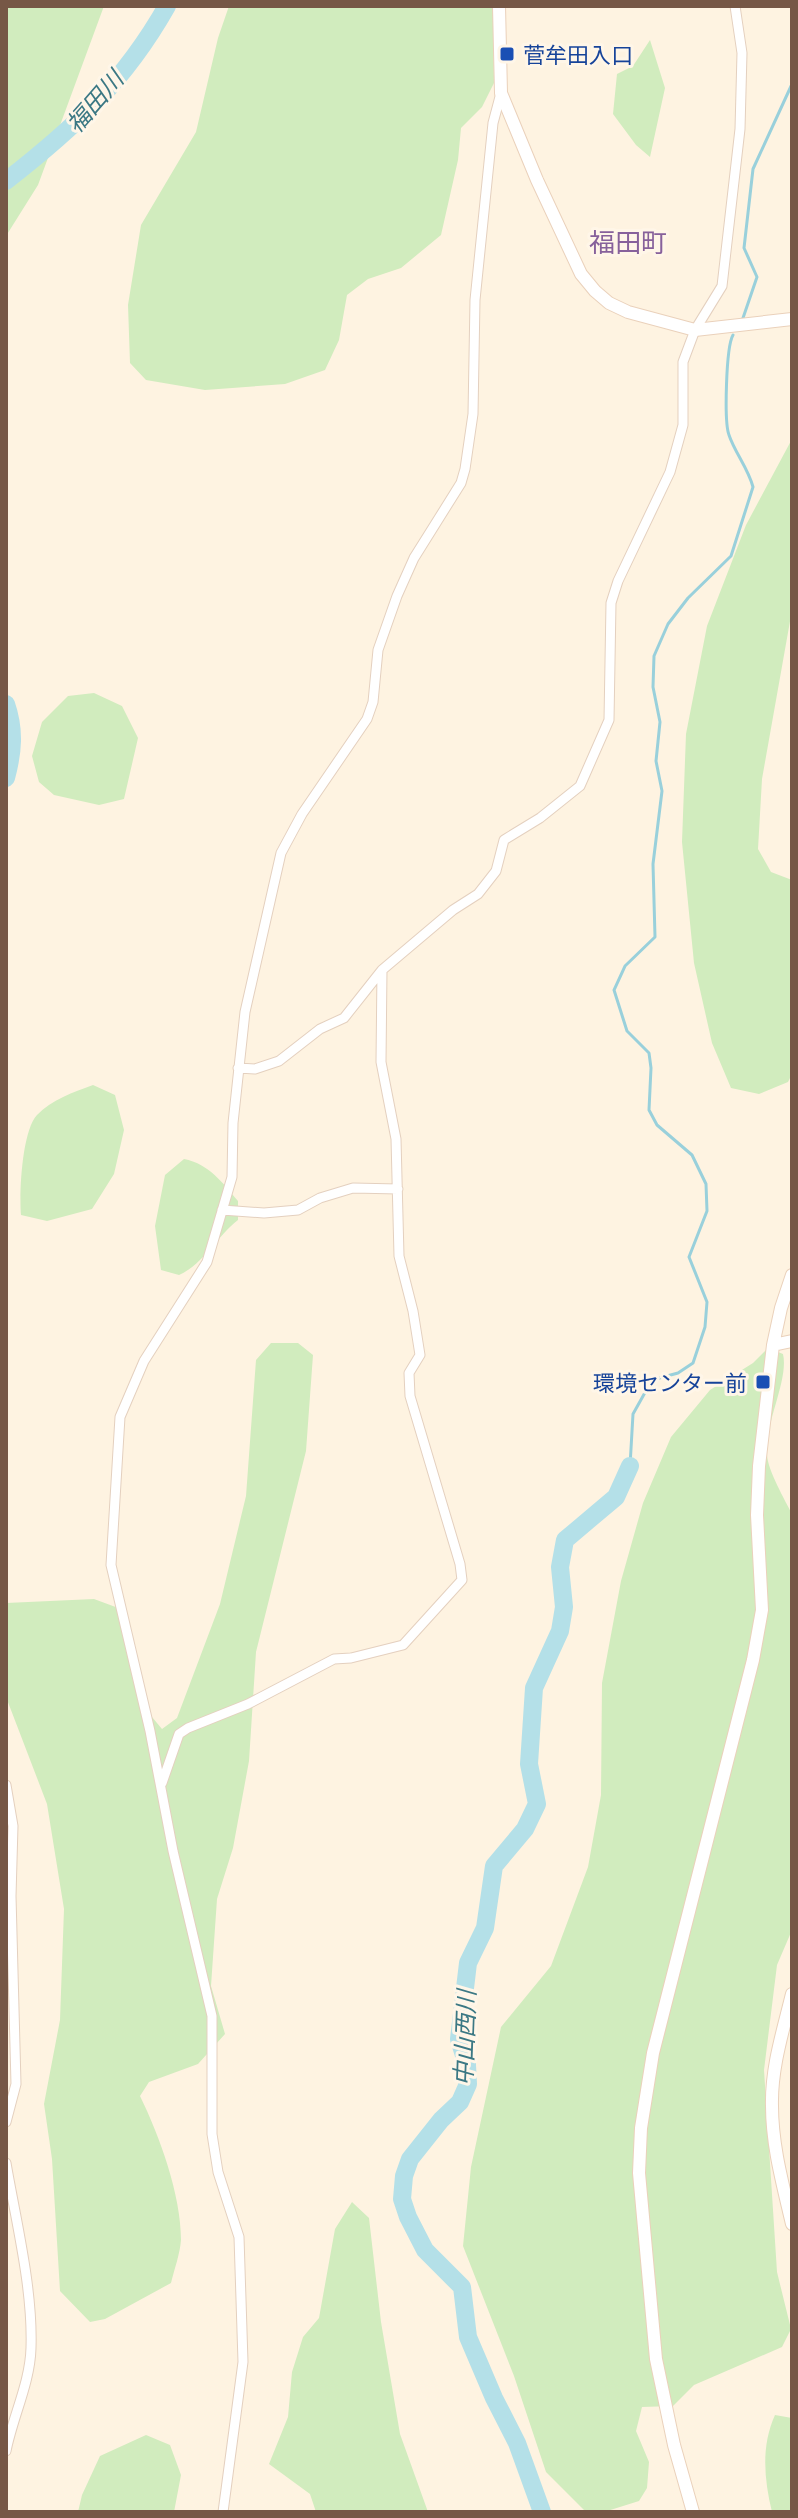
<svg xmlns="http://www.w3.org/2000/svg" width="798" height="2518" font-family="Commissioner,'Noto Sans JP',sans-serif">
  <rect width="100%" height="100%" fill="#fef3e1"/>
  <!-- green -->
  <path fill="#d1ecbe" d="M6 6H104L38 185 6 236Z
    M229 6H493L494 83 482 107 461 128 458 160 441 235 401 268 368 279 347 295 339 340 325 370 285 384 205 390 146 380 130 363 128 305 141 225 196 132 218 38Z
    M650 40 665 88 650 157 636 145 613 114 617 74 633 66Z
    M792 439V610L762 779 758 849 771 872 792 880V1074L788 1082 759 1094 731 1088 712 1043 694 963 682 842 686 734 707 626 746 525Z
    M94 693 122 706 138 738 124 799 99 805 54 795 39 782 32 756 42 722 68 696Z
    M93 1085 115 1095 124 1130 114 1174 92 1209 47 1221 21 1215C19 1193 22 1131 37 1115 51 1100 74 1092 93 1085Z
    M184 1159C209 1164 222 1182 238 1201V1220C216 1237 205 1263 179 1275L161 1270 155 1226 165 1175Z
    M271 1343H298L313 1355 306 1451 256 1652 249 1761 233 1848 217 1899 211 1986 225 2034 198 2064 149 2082 140 2096C160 2137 181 2195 181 2240 180 2254 174 2270 171 2283L105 2319 90 2322 60 2291 52 2159 44 2104 60 2020 64 1909 47 1804 6 1697V1603L94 1599 121 1609 147 1711 162 1729 177 1718 220 1604 246 1496 256 1360Z
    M768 1348 783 1354C789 1380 764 1424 767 1455 768 1471 785 1500 792 1514V1930L777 1965 764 2070 777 2272 791 2329 782 2347 694 2385 673 2406 642 2407 636 2431 649 2462 647 2488 639 2501 604 2512H586L546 2472 514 2376 463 2246 471 2167 501 2027 551 1966 588 1867 601 1795 602 1683 621 1581 643 1503 671 1437 710 1390 753 1363Z
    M352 2202 369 2218 381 2322 400 2434 428 2512H316L310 2494 269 2464 288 2417 292 2372 303 2337 319 2318 335 2229Z
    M775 2415 792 2418V2512H772C764 2479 761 2446 775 2415Z
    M146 2435 170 2445 181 2475 174 2512H78L82 2495 100 2456Z"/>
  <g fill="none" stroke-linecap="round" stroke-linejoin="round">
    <!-- stream -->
    <path stroke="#99d0db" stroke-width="3" d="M743 318 757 277 744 248 753 169 792 84
      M630 1466 633 1414 652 1380 678 1373 693 1363 705 1327 707 1302 689 1257 707 1211 706 1184 692 1155 657 1125 649 1110 651 1068 649 1053 627 1031 614 990 625 966 655 937 653 864 662 791 656 761 660 722 653 687 654 656 668 624 688 598 731 556 753 487C748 468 735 453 729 435 724 422 726 347 733 335"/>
    <!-- river -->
    <path stroke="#b4e0e8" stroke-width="18" d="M6 181C74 128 124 82 167 6
      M6 704C15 730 13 752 6 778
      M542 2512 517 2443 494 2398 468 2337 462 2287 425 2250 408 2217 402 2199 404 2176 410 2159 441 2120 460 2102 468 2084 467 2065 459 2039 468 1963 485 1928 494 1866 525 1829 537 1804 529 1764 534 1688 560 1631 564 1607 560 1567 565 1540 616 1497 630 1466"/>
    <!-- street casing -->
    <g stroke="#e4d0bf" stroke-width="11">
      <path id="street" d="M238 1068 255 1069 279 1061 320 1029 344 1018 382 970 453 910 478 894 496 871 504 840 540 818 580 786 609 720 611 603 618 581 670 472 683 425V362L695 330 722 286 740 129 742 53 735 6
        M222 1210 264 1213 298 1210 320 1198 353 1188 398 1189
        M162 1783 179 1734 188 1728 248 1704 334 1659 351 1658 403 1645 462 1580 460 1564 410 1396 409 1373 420 1355 413 1311 399 1256 396 1139 381 1062 382 970
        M6 1785 13 1826 11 1896 16 2084 6 2122
        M6 2163C16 2221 33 2289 31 2348 30 2383 13 2416 6 2451
        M223 2512 243 2362 239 2237 218 2172 212 2134V2016L173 1851 150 1731 111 1565 120 1417 144 1361 207 1262 232 1177 233 1123 245 1012 281 853 302 814 367 719 373 702 378 650 397 596 414 558 461 483 465 469 473 414 475 300 493 123 501 93"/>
    </g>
    <!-- secondary casing -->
    <g stroke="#ead1bb" stroke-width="14">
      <path id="secondary" d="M499 6 501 93 537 180 581 274 595 291 609 303 628 312 695 330 792 319
        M773 1345 792 1341
        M792 1994C783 2031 771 2068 772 2106 772 2146 783 2185 792 2224
        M693 2512 674 2445 656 2359 639 2173 641 2128 653 2053 753 1660 762 1610 757 1515 759 1466 773 1345 781 1308 792 1275"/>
    </g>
    <!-- street -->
    <use href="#street" stroke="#fff" stroke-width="9"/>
    <!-- secondary -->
    <use href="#secondary" stroke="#fff" stroke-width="12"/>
  </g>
  <!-- markers -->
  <g fill="#1a4fb4" stroke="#fff6e8" stroke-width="3">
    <rect x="499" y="46" width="16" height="16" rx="4"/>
    <rect x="755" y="1374" width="16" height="16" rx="4"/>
  </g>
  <g text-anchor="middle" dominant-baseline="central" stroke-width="6" stroke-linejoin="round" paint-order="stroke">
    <!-- transit labels -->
    <g font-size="22" fill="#164399" stroke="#fff6e8" text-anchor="start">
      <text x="523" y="54">菅牟田入口</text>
      <text x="747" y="1382" text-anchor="end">環境センター前</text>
    </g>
    <!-- water labels -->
    <g font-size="24" font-style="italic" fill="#3b7884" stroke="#fff6e8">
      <text transform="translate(94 101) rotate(-49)">福田川</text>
      <text transform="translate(464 2038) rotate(-88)">中山西川</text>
    </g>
    <!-- quarter labels -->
    <g font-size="26" fill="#87619b" stroke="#fff6e8">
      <text x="628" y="241">福田町</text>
    </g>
  </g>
  <!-- border -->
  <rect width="798" height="2518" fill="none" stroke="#765746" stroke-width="16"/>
</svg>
